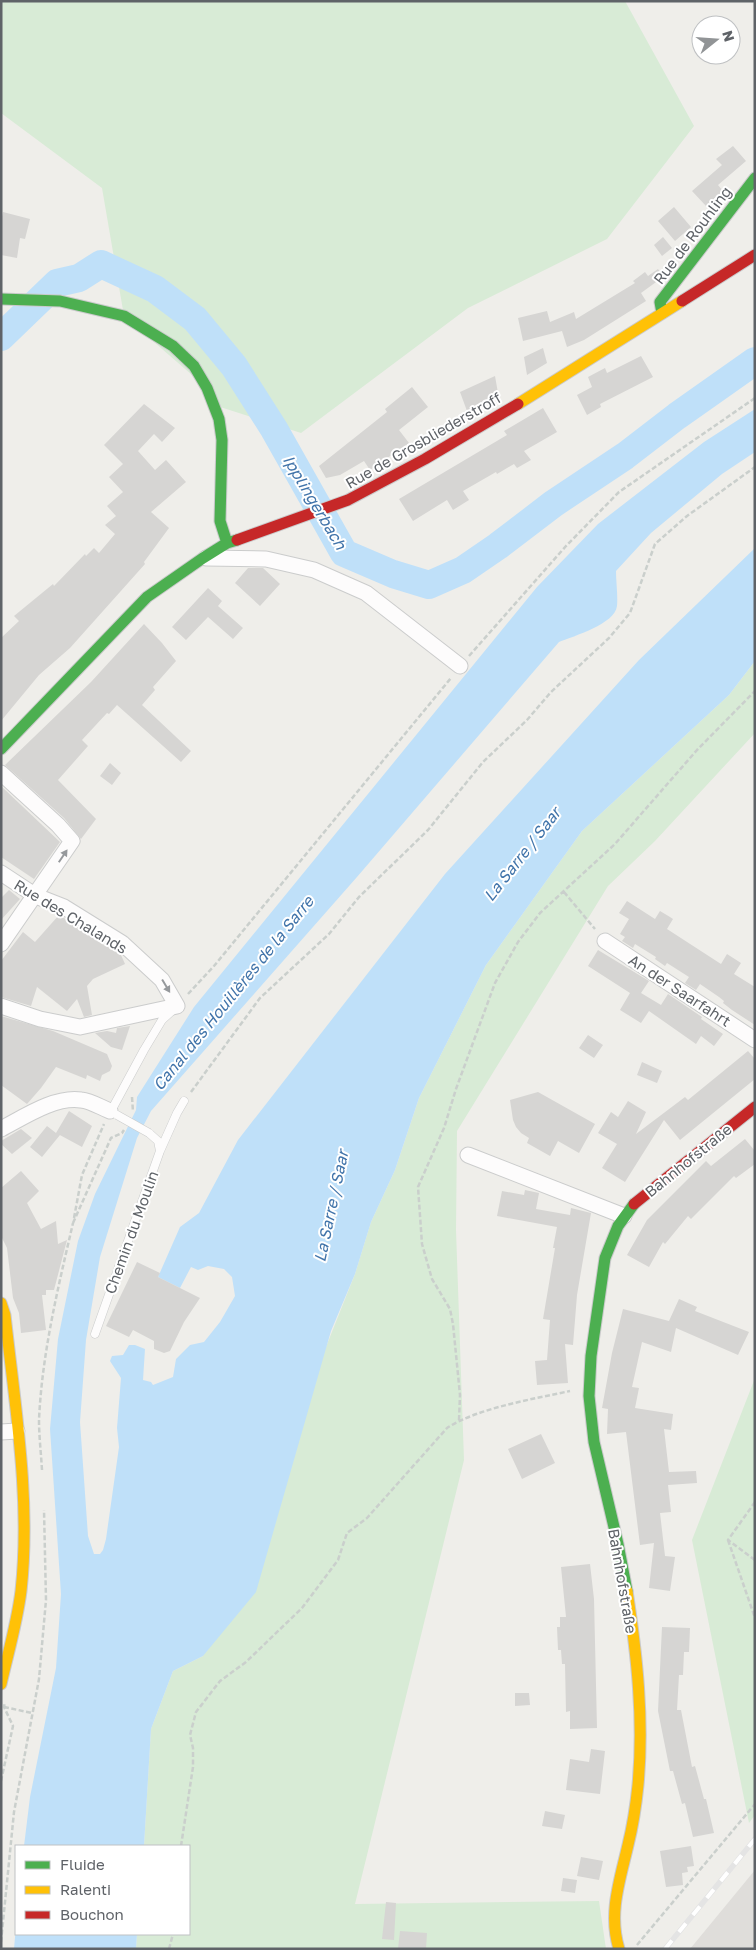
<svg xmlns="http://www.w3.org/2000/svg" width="756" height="1950" font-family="'Golos Text',sans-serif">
  <rect width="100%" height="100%" fill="#efeeea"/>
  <!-- industrial -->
  <path fill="#dfddda" d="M755 1870V1949H690Z"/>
  <!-- green -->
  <path fill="#d8ebd6" d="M1 1H625L694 126 607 239 468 308 301 433 214 405 207 388 124 316 102 188 1 113Z
    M755 661V733L655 841 608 886 457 1131 456 1230 464 1460 355 1904 599 1901 606 1949H136L137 1934H189V1846H144L151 1729 173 1671 203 1656 355 1274 371 1222 395 1170 419 1098 486 965 582 831 729 695Z
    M755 1378V1815L749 1823 692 1540Z"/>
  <!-- water -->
  <path fill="#bfe0f9" d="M755 409V452L722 474 651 533 616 571C616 582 618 595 617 606 615 624 574 636 559 642L357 877 151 1111 137 1138 100 1257 86 1340 80 1422 88 1536 94 1554H100L103 1550 106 1539 119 1447 117 1428 121 1378 110 1361 112 1356 123 1355 129 1345H135L145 1349 143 1380 151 1382 153 1385 173 1377 176 1359 190 1345 204 1342 220 1322 235 1296 232 1277 224 1269 208 1266 198 1270 191 1267 180 1288 158 1277 180 1227 199 1213 238 1140 445 874 639 660 755 548V661L729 695 582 831 486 965 419 1098 395 1170 371 1222 355 1274 331 1331 256 1592 203 1656 173 1671 151 1729 144 1846H24L30 1797 56 1668 61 1594 50 1429 58 1339 78 1241 95 1194 136 1110 137 1097 194 1007 537 587 598 524 704 442Z
    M16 1925V1934H137L136 1949H14Z"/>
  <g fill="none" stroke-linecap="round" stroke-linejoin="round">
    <!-- river -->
    <path stroke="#bfe0f9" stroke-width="28" d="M1 337 57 283 79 278 101 264 155 289 195 319 234 366 274 429 344 553 393 574 429 585 463 570 498 546 553 504 625 456 677 416 755 361"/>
  </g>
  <!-- building -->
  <path fill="#d6d5d3" d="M733 146 746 161 718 185 723 191 706 206 692 191 722 165 716 159Z
    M674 207 691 227 675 241 658 221Z
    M3 212 30 219 25 239 20 238 17 258 1 255V221Z
    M663 237 672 248 662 256 654 245Z
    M658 269 663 277 641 293 646 301 584 340 567 347 562 331 523 341 518 318 547 311 550 322 574 312 576 319 635 283 633 281 645 272 648 276Z
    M543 348 547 363 527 375 524 357Z
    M641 356 653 377 600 404 601 407 587 415 577 395 592 387 588 377 605 368 607 373Z
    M495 376 498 393 467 411 460 392Z
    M412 387 428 407 399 430 409 443 370 470 364 461 340 475 326 478 319 466 387 412 385 409Z
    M144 404 175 428 162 442 154 434 138 451 155 470 166 460 186 482 151 512 169 528 144 562 145 564 70 648 39 675 1 721V638L19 621 14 616 53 584 54 586 85 554 86 556 94 548 99 553 115 534 105 525 116 516 107 506 123 492 109 477 123 464 104 445Z
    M543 408 557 432 524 451 531 460 517 468 514 464 497 474 496 472 463 491 469 500 453 510 447 500 413 521 399 499 507 435 504 431Z
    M248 568H263L280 584 260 606 235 583Z
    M208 588 222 601 218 606 243 628 233 639 208 617 186 640 172 627Z
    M144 624 162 643 176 661 153 687 155 690 142 705 191 751 181 762 117 705 109 714 107 713 82 740 88 746 58 780 96 819 81 839 64 818 5 765 91 682Z
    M110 763 121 773 112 785 100 776Z
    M1 786 60 842 34 879 1 857Z
    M9 890 20 899 1 920V898Z
    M627 901 655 919 660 911 670 917 673 919 667 929 721 964 727 954 741 963 734 974 755 987V1025L732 1010 723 1003 724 1001 719 997 700 984 696 990 685 983 689 977 667 963 665 966 655 959 656 957 635 944 633 948 622 941 625 937 620 934 629 919 619 913Z
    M59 915 87 932 105 946 107 945 116 950 121 955 125 964 93 979 87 986 92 1015 84 1017 77 999 67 1011 37 987 31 1006 1 997V961L23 932 35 942Z
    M598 950 649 981 641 993 661 1005 668 994 702 1017 701 1019 723 1034 714 1046 701 1036 696 1044 649 1011 641 1023 620 1010 630 993 588 966Z
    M1 1016 53 1031 107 1054 112 1066 110 1071 102 1075 100 1081 87 1075 86 1079 56 1067 41 1088 27 1104 1 1085Z
    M130 1026 122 1050 111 1047 95 1033 107 1031 116 1033 117 1028Z
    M588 1035 603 1045 594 1058 579 1048Z
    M748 1051 755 1059V1079L680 1140 664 1120 625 1182 602 1168 617 1144 598 1133 611 1112 618 1117 628 1101 646 1112 636 1134 685 1097 688 1100Z
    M642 1062 662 1071 657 1083 637 1075Z
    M538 1092 595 1124 579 1153 558 1141 550 1156 527 1143 529 1138 521 1133 516 1127 513 1120 510 1100Z
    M69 1111 92 1126 82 1147 58 1134 60 1135 42 1157 30 1147 47 1126 56 1133Z
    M21 1129 32 1138 12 1154 1 1144V1141Z
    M745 1139 755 1151V1164L736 1178 734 1176 691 1219 688 1216 665 1244 663 1242 649 1267 627 1255 647 1220 706 1161 711 1166Z
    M21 1171 39 1191 27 1203 41 1229 56 1221 58 1244 67 1240 54 1290H46V1295H42L46 1330 21 1333 19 1313 13 1298 7 1248 1 1236V1188Z
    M525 1190 539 1193 536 1209 570 1215 571 1208 591 1213 577 1295 573 1345 565 1344 568 1383 537 1385 535 1361 547 1360 550 1320 543 1319 555 1248H553L557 1227 497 1216 502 1191 524 1195Z
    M137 1262 160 1273 158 1277 200 1298 184 1322 170 1351 164 1353 154 1349V1341L133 1330 129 1337 106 1326Z
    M679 1299 697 1307 695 1311 749 1332 738 1355 676 1328 671 1352 642 1342 632 1387 639 1388 635 1408 673 1414 671 1430 664 1429 669 1472 696 1471 697 1483 668 1485 671 1512 660 1513 665 1556 675 1557 670 1591 649 1588 654 1543 640 1545 626 1432 607 1434 608 1409 602 1408 612 1353 623 1309 669 1321Z
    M541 1434 555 1463 522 1479 508 1449Z
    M590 1564 594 1599 597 1728 570 1729V1711L566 1712 565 1664H562L561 1650H558L557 1627H560V1617H566L561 1567Z
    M662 1627 690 1628 689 1652H684L683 1675H679L677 1710H681L692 1767 695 1766 704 1799H706L714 1833 693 1837 685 1803 682 1804 673 1771H670L658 1711Z
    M515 1693H529L530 1705 515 1706Z
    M591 1749 605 1751 600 1794 566 1790 570 1759 589 1762Z
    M545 1811 565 1815 562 1829 542 1826Z
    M691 1846 694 1866 687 1867 688 1872 682 1873 683 1885 666 1887 660 1851Z
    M581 1857 603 1861 599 1880 577 1876Z
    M563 1878 577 1880 575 1893 561 1891Z
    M386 1902 396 1903 394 1940 382 1939Z
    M400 1931 427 1933 426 1949H398Z"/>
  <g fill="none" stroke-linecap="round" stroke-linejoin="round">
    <!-- lane casing -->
    <g stroke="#cbcccc" stroke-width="9">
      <path id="lane" d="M111 1111 144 1050 162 1020 173 1010
        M160 1151 177 1113 184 1101
        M95 1334 160 1151 158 1141 149 1133"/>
    </g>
    <!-- street casing -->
    <g stroke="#cbcccc" stroke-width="17">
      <path id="street" d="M206 558 266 559 314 570 366 593 460 666
        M1 773 58 825 72 841 1 944
        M1 873 36 896 64 907 122 943 162 980 177 1006 80 1027 40 1019 1 1006
        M605 941 755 1040
        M1 1129C24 1117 55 1096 81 1100 91 1101 100 1107 110 1111
        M468 1155 624 1216
        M1 1432 17 1431"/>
    </g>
    <!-- fast casing -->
    <g stroke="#cacacb" stroke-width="13">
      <path id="fast" d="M1 299 60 301 124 316 173 346 194 366 207 388 219 419 222 440 220 521 227 543
        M662 313 660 302 755 178
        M1 749 147 597 203 558 227 543 237 540
        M627 1591 618 1544 594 1442 589 1396 591 1356 605 1258 618 1226 634 1204"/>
    </g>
    <!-- slow casing -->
    <g stroke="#cacacb" stroke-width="13">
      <path id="slow" d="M518 404 682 301
        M1 1303 5 1315C15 1406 31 1500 21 1591 17 1623 8 1653 1 1684
        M619 1949C608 1913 620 1880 628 1845 633 1825 636 1805 638 1785 644 1720 637 1655 627 1591"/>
    </g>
    <!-- jam casing -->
    <g stroke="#cacacb" stroke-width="13">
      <path id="jam" d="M682 301 755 255
        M237 540 348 500 425 459 518 404
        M634 1204 755 1107"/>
    </g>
    <!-- path -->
    <path stroke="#cacfcc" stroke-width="2.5" stroke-dasharray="5 2.5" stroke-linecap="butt" d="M469 656 566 546 619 492 755 398
      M564 892 595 929
      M188 994 214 966 451 678
      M191 1092 260 998 329 934 359 897 428 830 483 762 527 720 551 692 609 638 630 613 655 544 687 516 755 467
      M132 1097 133 1112
      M74 1218 82 1175 104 1124
      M73 1223 111 1138 122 1133 124 1130
      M459 1420 460 1395 453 1324 450 1309 432 1279 422 1244 418 1187 444 1128 456 1089 495 983 518 942 540 913 615 844 697 750 755 691
      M42 1470C41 1453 39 1436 39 1420 42 1353 58 1288 73 1223
      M755 1502 728 1540 755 1560
      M728 1540 755 1618
      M4 1707 32 1713
      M1 1781 13 1726 4 1707 5 1702
      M181 1846 193 1767V1748L190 1735 196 1712 220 1681 246 1662 302 1608 338 1560 347 1533 367 1518 447 1428C478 1408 533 1399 570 1391
      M1 1942 14 1812 39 1679 46 1600 44 1510
      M637 1945 755 1804
      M169 1949 173 1934"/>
    <!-- lane -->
    <use href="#lane" stroke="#fdfcfc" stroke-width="8"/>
    <!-- street -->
    <use href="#street" stroke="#fdfcfc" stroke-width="15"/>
    <!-- fast -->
    <use href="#fast" stroke="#4caf50" stroke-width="11"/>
    <!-- slow -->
    <use href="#slow" stroke="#ffc107" stroke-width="11"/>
    <!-- jam -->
    <use href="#jam" stroke="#c62828" stroke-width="11"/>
    <!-- rail casing -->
    <g stroke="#e4e4e4" stroke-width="5.5">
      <path id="rail" d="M665 1949 755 1839"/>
    </g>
    <!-- rail -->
    <use href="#rail" stroke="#fff" stroke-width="4" stroke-dasharray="11" stroke-linecap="butt"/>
    <!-- lane-bridge casing -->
    <g stroke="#cbcccc" stroke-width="9" stroke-linecap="butt">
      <path id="lane-bridge" d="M117 1115 149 1133"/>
    </g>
    <!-- lane-bridge -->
    <use href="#lane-bridge" stroke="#fdfcfc" stroke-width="8"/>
  </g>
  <!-- one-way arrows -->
  <defs><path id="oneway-solid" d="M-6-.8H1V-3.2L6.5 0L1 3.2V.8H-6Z" transform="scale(1.25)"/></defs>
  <g fill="#96999c">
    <use href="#oneway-solid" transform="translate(63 856) rotate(-56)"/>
    <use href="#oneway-solid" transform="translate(166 986) rotate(59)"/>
  </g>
  <g text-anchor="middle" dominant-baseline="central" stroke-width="4" stroke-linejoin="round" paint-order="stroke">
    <!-- street labels -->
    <g font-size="15" fill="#5f6368" stroke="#fff">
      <text transform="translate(692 235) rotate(-53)">Rue de Rouhling</text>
      <text transform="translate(423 440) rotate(-30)">Rue de Grosbliederstroff</text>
      <text transform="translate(71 916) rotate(31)">Rue des Chalands</text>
      <text transform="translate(680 990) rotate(33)">An der Saarfahrt</text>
      <text transform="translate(688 1160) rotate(-39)">Bahnhofstraße</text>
      <text transform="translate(131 1232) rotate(-70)">Chemin du Moulin</text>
      <text transform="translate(623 1581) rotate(80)">Bahnhofstraße</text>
    </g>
    <!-- water labels -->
    <g font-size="16" font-style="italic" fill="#4174aa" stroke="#fff">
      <text transform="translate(315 502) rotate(59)">Ipplingerbach</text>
      <text transform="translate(522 854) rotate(-52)">La Sarre / Saar</text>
      <text transform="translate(233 993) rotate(-51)">Canal des Houillères de la Sarre</text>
      <text transform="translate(331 1206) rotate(-78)">La Sarre / Saar</text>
    </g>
  </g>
  <!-- border -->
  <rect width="756" height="1950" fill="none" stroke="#5f6368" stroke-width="5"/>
  <!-- legend -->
  <rect x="15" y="1845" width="175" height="90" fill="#ffffff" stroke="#bfc1c3"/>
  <rect x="25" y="1861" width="25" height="8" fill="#4caf50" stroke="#bfc1c3"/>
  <text x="60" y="1870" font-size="15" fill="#5f6368">Fluide</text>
  <rect x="25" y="1886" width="25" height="8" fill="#ffc107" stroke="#bfc1c3"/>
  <text x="60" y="1895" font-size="15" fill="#5f6368">Ralenti</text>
  <rect x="25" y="1911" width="25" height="8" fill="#c62828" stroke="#bfc1c3"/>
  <text x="60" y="1920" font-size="15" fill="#5f6368">Bouchon</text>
  <!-- north arrow -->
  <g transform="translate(716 40) rotate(73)"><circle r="24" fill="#ffffff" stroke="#bfc1c3"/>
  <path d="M0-4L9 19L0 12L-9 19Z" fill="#919496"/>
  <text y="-8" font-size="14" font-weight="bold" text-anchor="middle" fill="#5f6368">N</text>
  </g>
</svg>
